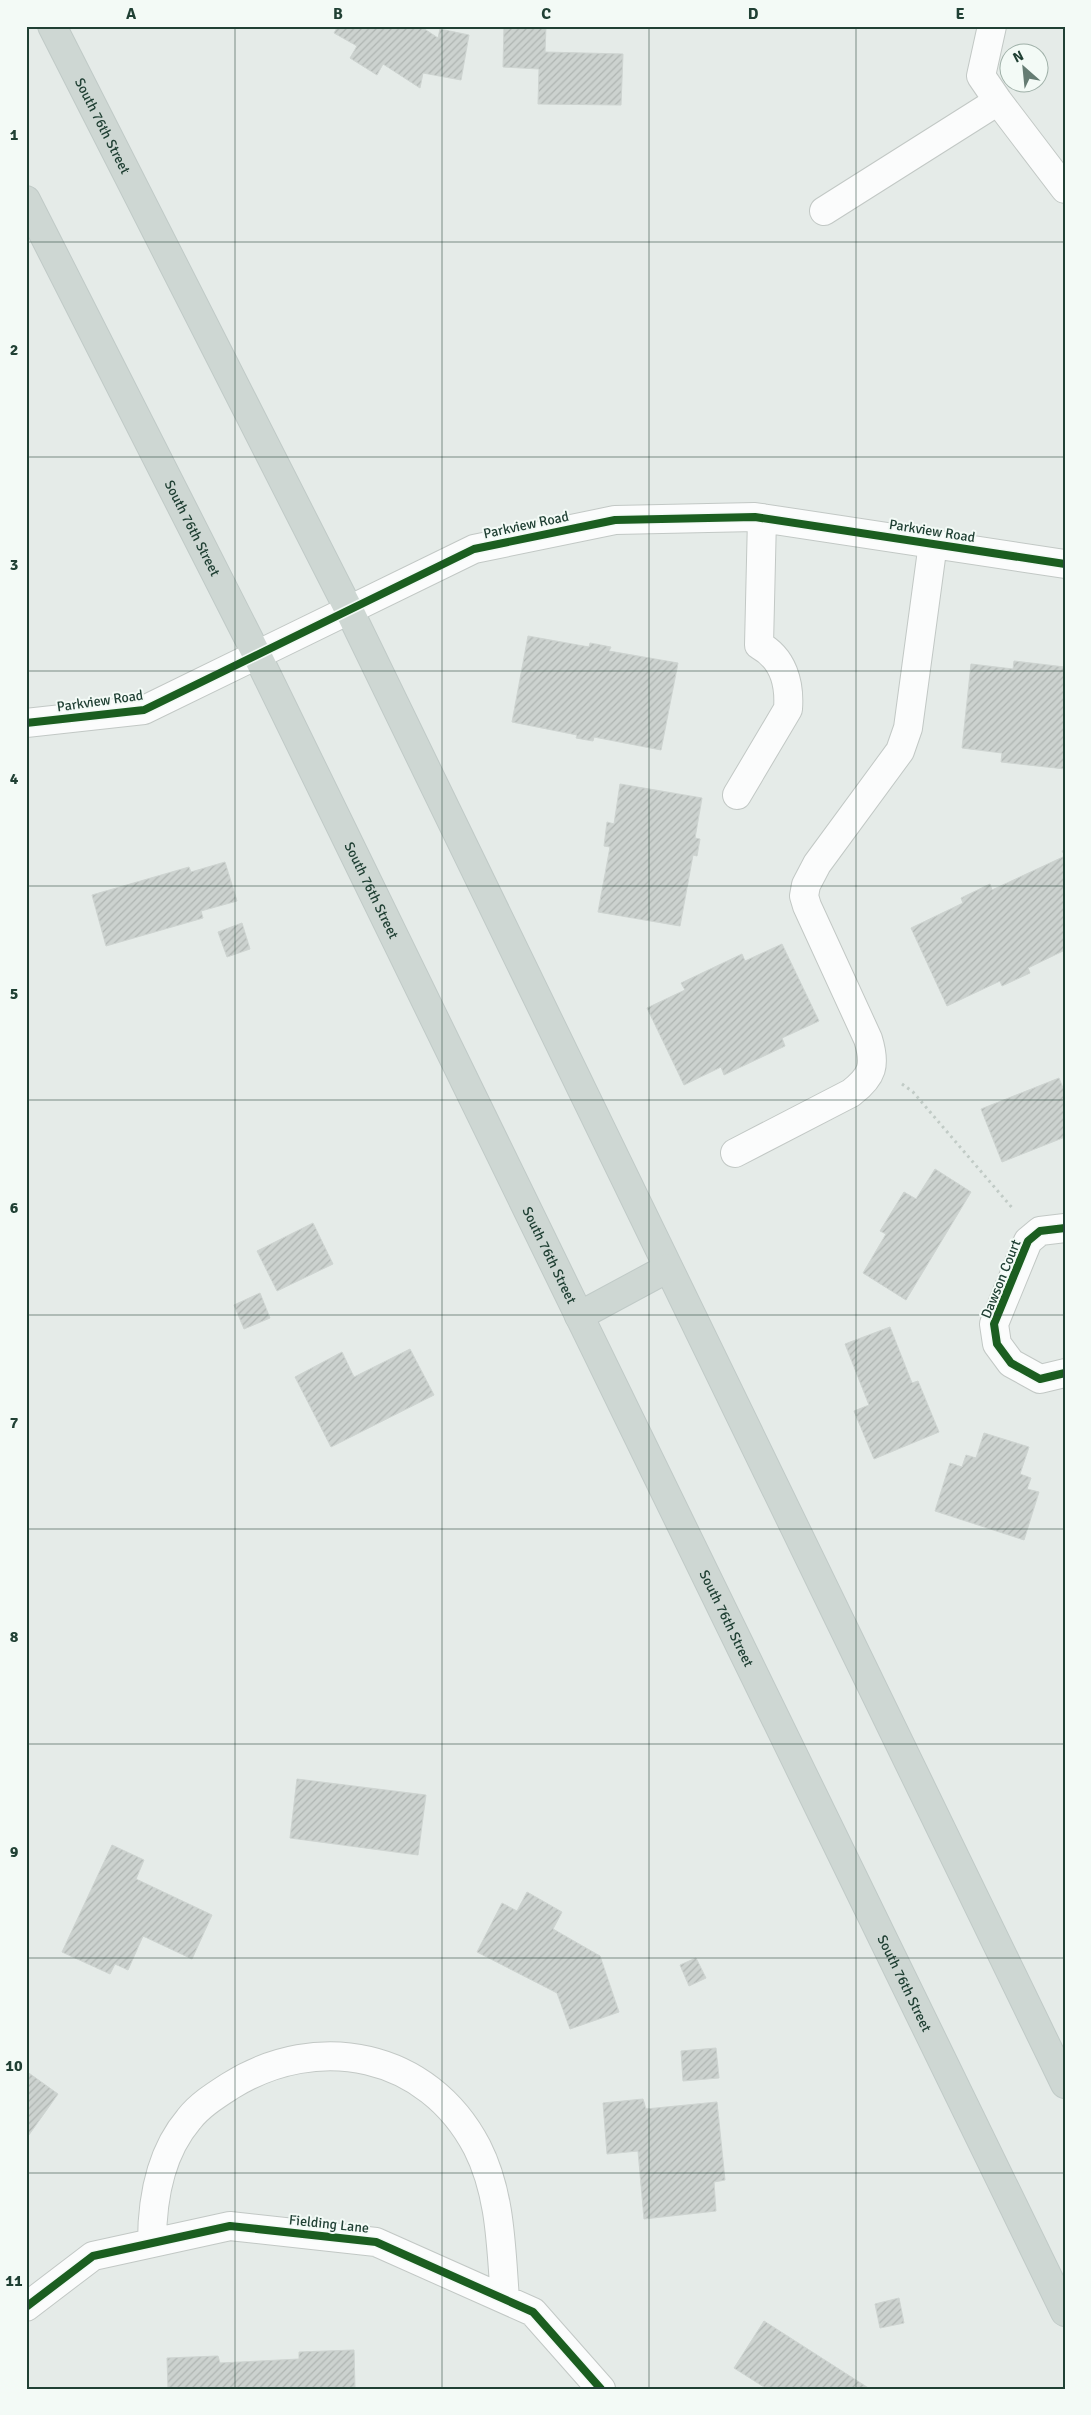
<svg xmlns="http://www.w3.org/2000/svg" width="1091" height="2415" font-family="Signika,sans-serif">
  <defs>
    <pattern id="building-hatch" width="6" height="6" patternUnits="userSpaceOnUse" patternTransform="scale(1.25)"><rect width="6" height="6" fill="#ccd2cf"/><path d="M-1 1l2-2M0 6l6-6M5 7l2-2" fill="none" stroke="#afb5b2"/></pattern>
  </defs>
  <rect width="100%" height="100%" fill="#e5ebe8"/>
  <!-- building -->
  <path fill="url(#building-hatch)" stroke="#ced4d1" d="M338 26H420L438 38 440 29 469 35 461 80 423 73 420 88 383 64 377 75 350 58 357 46 334 33Z
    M504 26H546L545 52 623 54 621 105 538 104 539 69 503 67Z
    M528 636 589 647 590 643 611 647 609 651 678 663 661 750 594 737 593 741 576 738 577 735 512 722Z
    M1014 661 1065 667V769L1001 762 1002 753 962 748 971 664 1013 669Z
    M620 784 702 798 695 838 700 839 697 856 693 855 680 926 598 912 610 847 604 846 607 822 614 824Z
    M1065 850V950L1028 968 1030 973 1002 986 1000 981 947 1006 911 928 963 903 961 898 990 884 992 890 1065 856 1062 851Z
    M225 862 237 901 201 911 203 918 106 946 92 895 189 867 191 872Z
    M242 923 250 949 227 957 218 932Z
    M782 944 819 1021 782 1038 785 1046 724 1075 721 1067 684 1085 647 1008 685 990 681 983 742 954 745 961Z
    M1059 1078 1063 1088 1065 1087V1137L1002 1162 981 1109Z
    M935 1169 971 1192 906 1300 863 1273 886 1234 880 1231 904 1192 916 1199Z
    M313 1223 333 1264 277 1291 257 1251Z
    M260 1293 270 1318 244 1329 234 1305Z
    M890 1327 912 1383 918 1381 939 1432 874 1459 854 1411 869 1405 845 1344Z
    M410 1349 434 1395 331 1447 295 1377 342 1352 354 1377Z
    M984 1433 1029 1447 1020 1474 1031 1478 1027 1489 1039 1492 1024 1540 935 1511 950 1463 962 1467 966 1455 976 1458Z
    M297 1779 426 1795 418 1855 290 1838Z
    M112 1845 144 1860 136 1879 212 1915 192 1959 143 1936 128 1970 115 1964 110 1974 62 1952Z
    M527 1892 562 1912 553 1929 600 1956 619 2012 570 2029 557 1993 477 1952 502 1903 517 1911Z
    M696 1958 706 1978 689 1986 680 1965Z
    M716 2048 719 2078 683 2081 681 2051Z
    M26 2071 58 2094 26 2139Z
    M643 2099 646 2109 717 2102 725 2180 714 2182 716 2211 644 2219 638 2151 607 2154 603 2103Z
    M899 2298 904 2323 880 2328 875 2304Z
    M764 2321 870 2389H767L734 2368Z
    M354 2350 355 2389H168L167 2358 218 2356 220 2363 299 2359V2352Z"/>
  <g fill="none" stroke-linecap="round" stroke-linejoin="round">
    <!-- minor casing -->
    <g stroke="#c2c8c5" stroke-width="30">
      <path id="minor" d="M992 26 981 76 998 101 1065 189
        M824 211 998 101
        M26 723 144 710 474 549 615 520 755 517 1065 564
        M737 795 788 709C790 683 783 658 759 645L762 518
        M735 1153 851 1093C873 1076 876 1065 868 1039L807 906 804 896 806 885 817 864 900 751 908 728 933 543
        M1065 1228 1040 1231 1028 1241 994 1324 997 1344 1011 1363 1040 1379 1065 1373
        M152 2243C152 2200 160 2153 189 2119 200 2105 216 2095 230 2086 318 2031 428 2053 477 2147 501 2194 501 2248 505 2299
        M26 2307 93 2256 230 2226 376 2242 533 2312 601 2389"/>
    </g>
    <!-- major casing -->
    <g stroke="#c0cac7" stroke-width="30">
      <g id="major">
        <path id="s1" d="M52 26 349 610 1065 2084"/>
        <path id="s2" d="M26 200 257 655 1065 2312"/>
        <path d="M579 1316 668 1268"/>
      </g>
    </g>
    <!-- path -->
    <path stroke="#c1cbc6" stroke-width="3" stroke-dasharray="2.5 4" stroke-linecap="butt" d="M902 1084 913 1092 1014 1210"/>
    <!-- minor -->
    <use href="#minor" stroke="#fbfcfc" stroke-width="28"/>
    <!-- major -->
    <use href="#major" stroke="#ced7d3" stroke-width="28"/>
    <!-- cycleway casing -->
    <g stroke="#f3faf6" stroke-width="11">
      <path id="cycleway" d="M26 723 144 710 474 549 615 520 755 517 1065 564
        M1065 1228 1040 1231 1028 1241 994 1324 997 1344 1011 1363 1040 1379 1065 1373
        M26 2307 93 2256 230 2226 376 2242 533 2312 601 2389"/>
    </g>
    <!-- cycleway -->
    <use href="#cycleway" stroke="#1b5e20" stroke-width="8"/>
  </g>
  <!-- grid -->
  <path fill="none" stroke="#204034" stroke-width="1" stroke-opacity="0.55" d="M235 26V2389M442 26V2389M649 26V2389M856 26V2389M26 242H1065M26 457H1065M26 671H1065M26 886H1065M26 1100H1065M26 1315H1065M26 1529H1065M26 1744H1065M26 1958H1065M26 2173H1065"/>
  <g text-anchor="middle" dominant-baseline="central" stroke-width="4" stroke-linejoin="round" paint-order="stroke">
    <!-- street labels -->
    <g font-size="14" fill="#204034" stroke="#f3faf6">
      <text stroke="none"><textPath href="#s1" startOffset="112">South 76th Street</textPath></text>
      <text transform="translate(526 525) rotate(-12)">Parkview Road</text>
      <text stroke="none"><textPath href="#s2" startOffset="368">South 76th Street</textPath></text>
      <text transform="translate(932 531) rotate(9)">Parkview Road</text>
      <text transform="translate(100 701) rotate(-8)">Parkview Road</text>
      <text stroke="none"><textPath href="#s2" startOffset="772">South 76th Street</textPath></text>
      <text stroke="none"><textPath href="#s2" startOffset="1178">South 76th Street</textPath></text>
      <text transform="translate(1001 1279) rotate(-68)">Dawson Court</text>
      <text stroke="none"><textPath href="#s2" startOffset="1582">South 76th Street</textPath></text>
      <text stroke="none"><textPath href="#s2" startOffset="1988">South 76th Street</textPath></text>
      <text transform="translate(329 2224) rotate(6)">Fielding Lane</text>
    </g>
  </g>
  <!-- border -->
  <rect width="1091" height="2415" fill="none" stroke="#f3faf6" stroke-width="55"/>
  <!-- north arrow -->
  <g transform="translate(1024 68) rotate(333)"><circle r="24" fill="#f3faf6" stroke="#9fb0a8"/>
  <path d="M0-4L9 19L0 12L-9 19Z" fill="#657c73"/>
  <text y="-8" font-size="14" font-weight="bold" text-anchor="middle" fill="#204034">N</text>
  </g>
  <rect x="28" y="28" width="1036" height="2360" fill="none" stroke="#204034" stroke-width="2"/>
  <g font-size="16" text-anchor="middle" font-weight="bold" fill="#204034">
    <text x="131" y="19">A</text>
    <text x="338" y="19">B</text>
    <text x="546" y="19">C</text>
    <text x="753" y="19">D</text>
    <text x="960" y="19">E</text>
    <text x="14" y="140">1</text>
    <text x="14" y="355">2</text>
    <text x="14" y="570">3</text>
    <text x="14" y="784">4</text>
    <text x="14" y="999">5</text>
    <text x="14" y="1213">6</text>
    <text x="14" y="1428">7</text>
    <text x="14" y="1642">8</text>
    <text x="14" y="1857">9</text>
    <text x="14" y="2071">10</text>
    <text x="14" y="2286">11</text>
  </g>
</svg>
